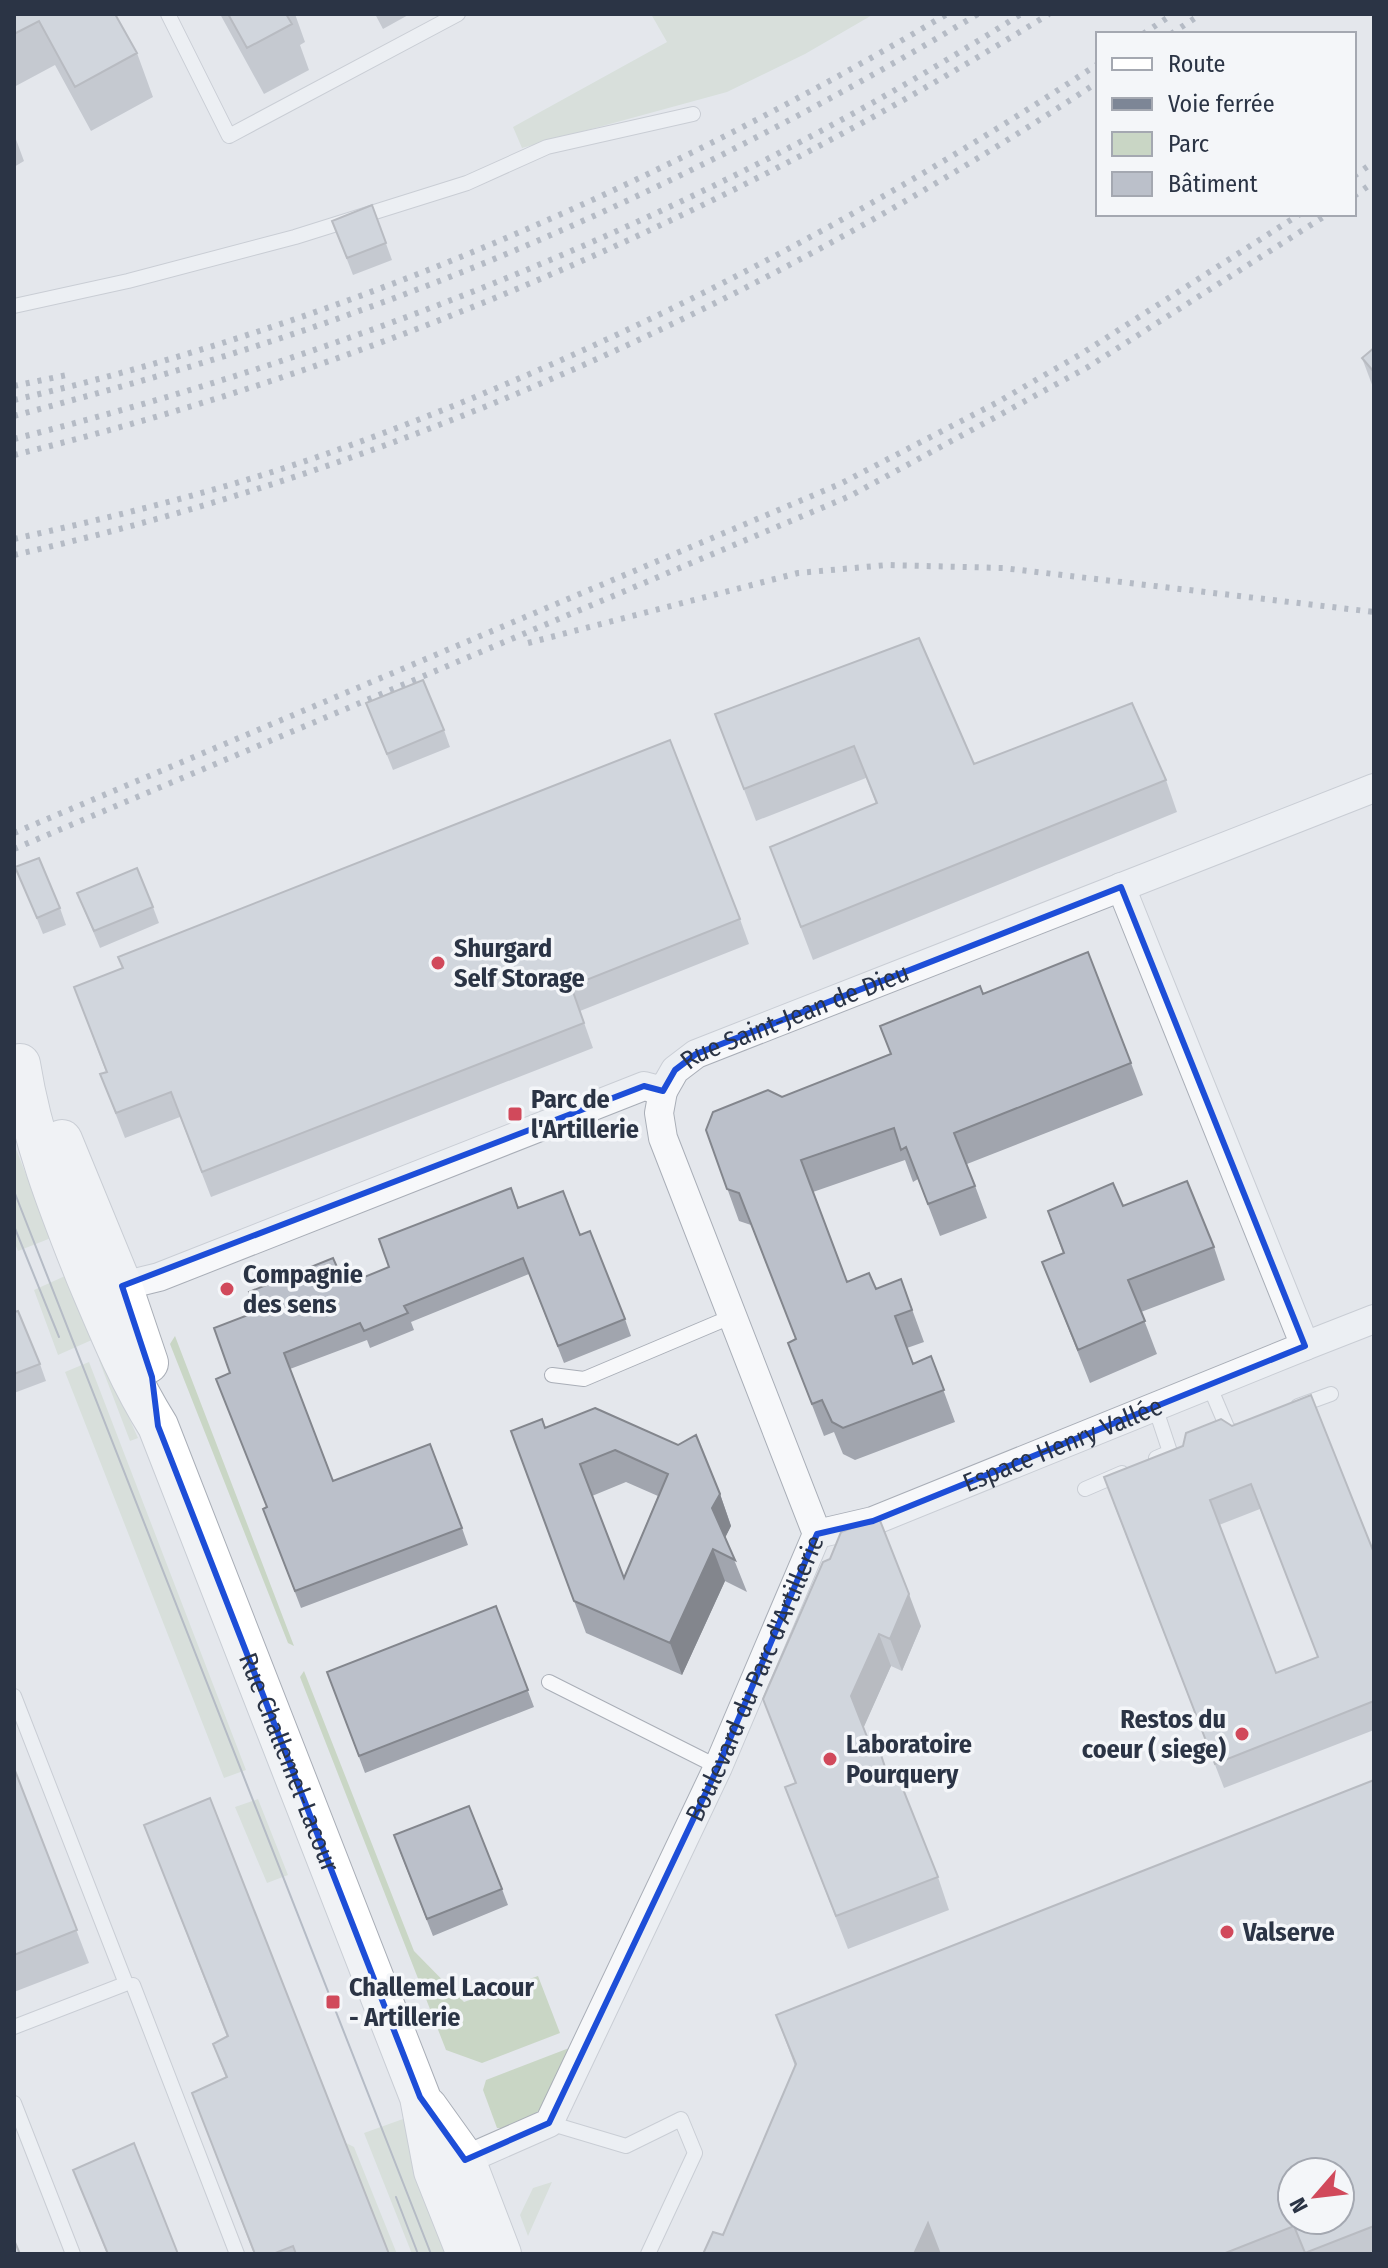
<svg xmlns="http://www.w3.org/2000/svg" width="1388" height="2268" font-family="'Fira Sans Condensed',sans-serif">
  <rect width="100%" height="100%" fill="#e4e7ec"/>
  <!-- green -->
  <path fill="#c9d6c5" d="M651 14H874L805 54 727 92 522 148 513 127 667 42Z
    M14 1144 51 1238 18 1251 14 1241Z
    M65 1276 94 1339 58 1355 34 1290Z
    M175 1336 294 1646 288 1643 170 1344Z
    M102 1358 138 1438 130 1441 99 1360Z
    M89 1362 246 1770 224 1778 65 1372Z
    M304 1671 414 1951 464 2002 538 1976 560 2033 482 2063 446 2050 300 1677Z
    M258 1799 288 1875 267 1883 235 1807Z
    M577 2045C558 2081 544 2128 497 2128L483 2090 486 2080Z
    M403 2119 447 2254H412L364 2133Z
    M344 2142 354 2147 397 2254H388Z
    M552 2182 528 2236 520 2215 533 2188Z"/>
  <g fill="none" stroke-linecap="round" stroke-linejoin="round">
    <!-- lane casing -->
    <g stroke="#a9aeb7" stroke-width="16">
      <path id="lane" d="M168 14 229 136 458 14
        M14 306 128 281 295 237 467 183 547 147 693 114
        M552 1375 584 1379 733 1316
        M1209 1385 1229 1432 1233 1431
        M1298 1406 1331 1394
        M1155 1407 1170 1452 1156 1458
        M1085 1489 1122 1473
        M549 1682 718 1767
        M14 1696 125 1981
        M133 1985 237 2254
        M14 2027 125 1984
        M14 2103 73 2254
        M549 2123 626 2146 681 2119 695 2153 648 2254"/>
    </g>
    <!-- street casing -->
    <g stroke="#a9aeb7" stroke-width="30">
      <g id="street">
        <path id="s1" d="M106 1290 159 1277 644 1086 663 1091 675 1070 696 1054 1374 788"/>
        <path d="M1305 1346 1374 1319"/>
        <path id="s2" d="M817 1534 873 1521 1305 1346 1121 887"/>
        <path id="s3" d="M465 2160 549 2123 718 1767 817 1534 663 1138 659 1113 663 1091"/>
      </g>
    </g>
    <!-- secondary casing -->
    <g stroke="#a9aeb7" stroke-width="42">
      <g id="secondary">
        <path id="s4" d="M20 1064C32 1139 58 1206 86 1276 108 1328 128 1378 158 1426L420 2097 434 2171 467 2254"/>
        <path d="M62 1140 122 1286 148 1363"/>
        <path d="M427 2107 465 2160 501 2254"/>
      </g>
    </g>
    <!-- lane -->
    <use href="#lane" stroke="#f7f8fa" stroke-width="14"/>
    <!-- street -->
    <use href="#street" stroke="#f7f8fa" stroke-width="28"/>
    <!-- secondary -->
    <use href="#secondary" stroke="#fff" stroke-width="40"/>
    <!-- tram -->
    <path stroke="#7d8696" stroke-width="2" d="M14 1191 431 2254
      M14 1226 59 1337
      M396 2197 418 2254"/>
    <!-- rail -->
    <path stroke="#7d8696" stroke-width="6" stroke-dasharray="4 8" stroke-linecap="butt" d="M1143 34 1173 14
      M1171 34 1201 14
      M1354 176 1374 162
      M1354 196 1374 182
      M14 386 67 375
      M14 400C342 324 658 185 947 14
      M14 416C129 385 244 353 356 312 573 235 780 132 978 14
      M14 439C368 349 712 211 1021 14
      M14 455C381 365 728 213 1049 14
      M14 539C118 516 223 490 323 455 596 359 857 223 1098 64
      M14 555C403 467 766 301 1098 82
      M528 643 798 573 887 565 1003 568 1374 612
      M14 833 840 484 996 403 1081 354 1300 214
      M14 849 850 496 1088 367 1328 214"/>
  </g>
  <!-- wall -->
  <path fill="#a1a5ae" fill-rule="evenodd" d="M14 14H115L137 53 153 97 91 131 55 65 14 87Z
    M220 14H295L305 42 300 45 309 70 264 94Z
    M375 14H410L383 29Z
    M14 134 24 161 14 167Z
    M372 205 392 260 353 275 332 221Z
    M1374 348V390L1362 358Z
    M366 703 444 730 450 747 393 770Z
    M715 714 974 764 1166 780 1177 812 813 960 770 847 876 804 866 778 756 821Z
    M16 867 60 908 66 925 43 934Z
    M77 893 153 907 159 923 100 948Z
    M740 919 749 944 580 1011 593 1048 211 1197 180 1117 125 1138 100 1074 106 1072 74 987Z
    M983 994 1131 1063 1143 1095 967 1164 987 1218 940 1236 918 1179 913 1182 905 1160 813 1192 847 1282 876 1289 901 1279 924 1342 907 1348 913 1364 931 1356 955 1422 855 1460 843 1454 834 1432 824 1436 788 1343 796 1339 751 1225 739 1221 706 1130 782 1097 890 1055Z
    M1123 1206 1214 1247 1225 1280 1141 1312 1157 1354 1090 1383 1042 1262 1063 1253 1048 1211Z
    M518 1208 580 1235 625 1319 631 1336 564 1363 529 1274 411 1322 414 1330 370 1348 367 1340 290 1369 333 1481 462 1528 468 1545 301 1608 263 1509 267 1507 230 1373 345 1285 389 1267Z
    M14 1312 40 1364 46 1381 14 1393Z
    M595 1408 720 1494 731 1526 725 1537 747 1592 725 1581 682 1675 586 1633 511 1431 545 1428ZM626 1482 658 1496 624 1578 592 1496Z
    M1183 1446 1374 1553V1730L1224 1788 1113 1502ZM1260 1509 1318 1657 1276 1673 1219 1525Z
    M823 1562 921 1626 902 1671 891 1666 863 1728 873 1752 889 1776 938 1877 949 1910 848 1949 785 1787 795 1783 763 1699Z
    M496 1606 534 1707 365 1773 327 1672Z
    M14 1768 89 1963 14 1992Z
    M1374 1780V2254H703L723 2235 795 2066 776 2015Z
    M144 1825 389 2254H254L192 2093 226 2078 213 2044 227 2037Z
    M400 1852 502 1889 508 1905 433 1936Z
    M73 2170 178 2254H107Z"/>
  <!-- shaded-wall -->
  <path fill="#83868d" d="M720 1494 731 1526 724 1540 712 1508Z
    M713 1549 725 1581 682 1675 670 1643Z
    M909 1594 921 1626 902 1671 890 1639Z
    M879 1634 891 1666 863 1729 851 1696Z
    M928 2223 940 2254H914Z"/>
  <!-- building -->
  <path fill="#bbc0ca" stroke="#83868d" stroke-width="2" fill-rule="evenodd" d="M14 14H115L137 53 75 87 39 21 14 34Z
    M228 14H286L292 24 247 48Z
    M372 205 386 243 347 258 332 221Z
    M1374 348V372L1362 358Z
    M919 638 974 764 1132 703 1166 780 801 927 770 847 877 803 854 746 744 789 715 714Z
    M423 680 444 730 387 754 366 703Z
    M670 740 740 919 571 986 584 1023 202 1172 171 1092 116 1113 100 1074 107 1072 74 987 123 968 118 957Z
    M39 858 60 908 37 918 15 867Z
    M137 868 153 907 94 931 77 893Z
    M1088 952 1131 1063 954 1133 975 1186 928 1204 906 1147 901 1150 894 1128 801 1160 847 1282 869 1273 876 1289 901 1279 912 1310 895 1316 913 1364 931 1356 944 1390 843 1428 832 1422 822 1400 812 1404 788 1343 796 1339 739 1193 727 1189 706 1130 713 1112 768 1090 782 1097 891 1054 880 1026 980 986 983 994Z
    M1187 1181 1214 1247 1128 1280 1145 1321 1078 1350 1042 1262 1064 1253 1048 1211 1113 1183 1123 1206Z
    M511 1188 518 1208 563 1191 580 1235 590 1231 625 1319 558 1346 523 1258 404 1306 408 1313 364 1331 360 1323 284 1353 333 1481 430 1444 462 1528 295 1591 263 1509 267 1507 216 1379 230 1373 214 1328 256 1312 249 1292 333 1258 345 1285 389 1267 379 1239Z
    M18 1311 40 1364 14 1374V1312Z
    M1311 1395 1374 1553V1701L1215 1764 1104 1477 1183 1446 1186 1433 1221 1419 1232 1426ZM1251 1484 1318 1657 1276 1673 1210 1500Z
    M595 1408 678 1445 696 1435 720 1494 712 1508 735 1560 713 1549 670 1643 574 1601 511 1431 542 1419 545 1428ZM615 1450 668 1474 624 1578 580 1464Z
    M879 1518 909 1594 890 1639 879 1634 851 1696 873 1752 881 1755 888 1776 897 1774 938 1877 836 1916 785 1787 796 1783 763 1699 823 1562 830 1559 841 1532Z
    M496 1606 528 1690 359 1756 327 1672Z
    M14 1768 77 1930 14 1955Z
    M1374 1780V2226L1305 2253 1294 2226 1223 2254H940L928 2223 914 2254H703L713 2232 723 2235 796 2064 776 2015ZM1292 2172H1340V2220H1292Z
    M210 1798 389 2254H296L293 2246 273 2254H255L192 2093 227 2077 213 2044 228 2036 144 1825Z
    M469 1806 502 1889 427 1919 394 1835Z
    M134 2143 178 2254H108L73 2170Z
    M14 2240 20 2254H14Z"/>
  <!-- marked area -->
  <path d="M0 0H1388V2268H0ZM1121 887 1305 1346 873 1521 817 1534 718 1767 549 2123 465 2160 420 2097 158 1426 152 1377 122 1286 644 1086 663 1091 675 1070 696 1054Z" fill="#e4e7ec" fill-opacity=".55" fill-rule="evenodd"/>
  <path fill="none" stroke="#1d4ed8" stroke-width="6" stroke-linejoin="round" d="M1121 887 1305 1346 873 1521 817 1534 718 1767 549 2123 465 2160 420 2097 158 1426 152 1377 122 1286 644 1086 663 1091 675 1070 696 1054Z"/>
  <!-- markers -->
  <g fill="#d1495b" stroke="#f4f6f9" stroke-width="3">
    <circle cx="438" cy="963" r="8"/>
    <rect x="507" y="1106" width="16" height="16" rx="4"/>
    <circle cx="227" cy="1289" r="8"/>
    <circle cx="1242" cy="1734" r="8"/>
    <circle cx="830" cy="1759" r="8"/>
    <circle cx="1227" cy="1932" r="8"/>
    <rect x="325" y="1994" width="16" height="16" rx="4"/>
  </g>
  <g text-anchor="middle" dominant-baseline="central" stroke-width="7" stroke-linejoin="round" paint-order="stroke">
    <!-- poi labels -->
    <g font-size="26" font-weight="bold" fill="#2b3445" stroke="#f4f6f9" text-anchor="start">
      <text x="454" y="948">Shurgard<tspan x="454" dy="30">Self Storage</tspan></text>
      <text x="531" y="1099">Parc de<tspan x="531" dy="30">l'Artillerie</tspan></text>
      <text x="243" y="1274">Compagnie<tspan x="243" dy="30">des sens</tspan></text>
      <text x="1226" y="1719" text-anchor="end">Restos du<tspan x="1226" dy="30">coeur ( siege)</tspan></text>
      <text x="846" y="1744">Laboratoire<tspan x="846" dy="30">Pourquery</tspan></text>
      <text x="1243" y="1932">Valserve</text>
      <text x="349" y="1987">Challemel Lacour<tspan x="349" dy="30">- Artillerie</tspan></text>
    </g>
    <!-- street labels -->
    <g font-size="26" fill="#2b3445" stroke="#f4f6f9">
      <text stroke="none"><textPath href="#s1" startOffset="752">Rue Saint-Jean de Dieu</textPath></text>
      <text stroke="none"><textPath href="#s2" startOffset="262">Espace Henry Vallée</textPath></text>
      <text stroke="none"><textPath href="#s3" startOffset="582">Boulevard du Parc d'Artillerie</textPath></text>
      <text stroke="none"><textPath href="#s4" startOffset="750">Rue Challemel-Lacour</textPath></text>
    </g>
  </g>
  <!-- border -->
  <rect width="1388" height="2268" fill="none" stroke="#2b3445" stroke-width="32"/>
  <!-- legend -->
  <rect x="1096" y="32" width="260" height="184" fill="#f4f6f9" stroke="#a4a8b1" stroke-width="2"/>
  <rect x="1112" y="58" width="40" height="12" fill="#ffffff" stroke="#a4a8b1" stroke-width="2"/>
  <text x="1168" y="72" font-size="24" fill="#2b3445">Route</text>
  <rect x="1112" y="98" width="40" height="12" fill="#7d8696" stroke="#a4a8b1" stroke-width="2"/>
  <text x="1168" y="112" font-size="24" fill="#2b3445">Voie ferrée</text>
  <rect x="1112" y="132" width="40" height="24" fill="#c9d6c5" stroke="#a4a8b1" stroke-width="2"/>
  <text x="1168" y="152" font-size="24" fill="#2b3445">Parc</text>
  <rect x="1112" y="172" width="40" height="24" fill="#bbc0ca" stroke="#a4a8b1" stroke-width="2"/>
  <text x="1168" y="192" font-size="24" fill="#2b3445">Bâtiment</text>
  <!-- north arrow -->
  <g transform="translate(1316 2196) rotate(242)"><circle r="38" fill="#f4f6f9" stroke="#a4a8b1" stroke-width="2"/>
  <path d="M0-6L14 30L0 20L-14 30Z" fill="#d1495b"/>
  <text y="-12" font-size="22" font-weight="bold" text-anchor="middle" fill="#2b3445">N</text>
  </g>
</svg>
